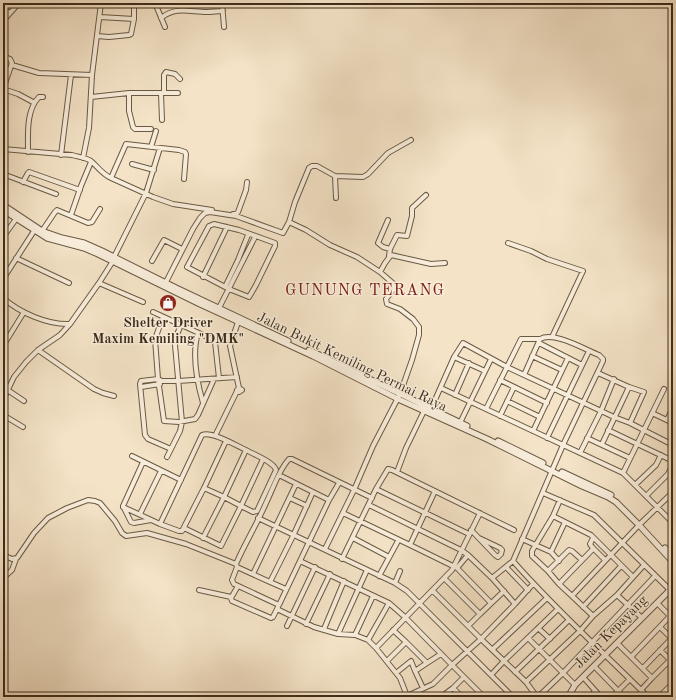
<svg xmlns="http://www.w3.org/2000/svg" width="676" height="700" font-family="'Old Standard TT',serif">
  <rect width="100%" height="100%" fill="#f4e3c7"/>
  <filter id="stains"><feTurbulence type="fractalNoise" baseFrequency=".005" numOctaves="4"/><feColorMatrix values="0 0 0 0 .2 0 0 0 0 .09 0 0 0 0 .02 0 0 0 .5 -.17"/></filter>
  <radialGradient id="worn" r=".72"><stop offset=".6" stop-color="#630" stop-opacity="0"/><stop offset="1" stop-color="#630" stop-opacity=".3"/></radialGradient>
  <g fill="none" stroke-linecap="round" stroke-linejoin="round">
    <!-- minor casing -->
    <g stroke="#6a5a44" stroke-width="6">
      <path id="minor" d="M155 3 165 27
        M222 3 224 27
        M3 9 10 13
        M100 17 134 19
        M161 18C176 6 190 12 207 12 212 12 218 11 223 11
        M3 21 19 3
        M97 36 109 37 129 35 131 34 134 19V3
        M3 56 10 59 12 63 3 89 18 94 33 102
        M12 65 39 73 92 75
        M129 93V111L133 127 135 129H151
        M164 93V75L166 72 175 74 180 79
        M161 94 162 120
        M91 97 129 93H178
        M151 147 156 131
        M3 149 72 155C78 157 85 157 91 161 98 167 102 174 111 178L126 144 179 150 185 152 186 154 184 179
        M28 152C28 134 26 110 39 97H43
        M61 155 71 75
        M83 158 89 128 92 75 101 3
        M132 164 154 170
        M3 174 56 194
        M335 176 363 177 368 174 388 153 411 140
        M111 178 153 197 173 204 212 210
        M23 182 28 173 29 172 80 190
        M233 214H236L238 212 246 190 247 182
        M71 215 81 186 91 162
        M388 220 378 243 383 247 390 249
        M289 222 306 230 330 245 357 257 380 272 385 263 391 255 431 264 445 263
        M214 224 239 230 275 243V246L256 285 249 297 229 289 187 267 209 226Z
        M42 231 55 212 57 210 88 223 92 222 100 209
        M3 237 16 219
        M508 243 531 251 547 259 583 271 552 337
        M389 256 390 249 397 235 407 236 412 216V208L426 195
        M114 257 146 193 160 148
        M16 258 69 283
        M152 261 164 240 182 249
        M203 277 227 227
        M3 279 34 231
        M99 283 143 302
        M165 284 193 229 200 218 205 213 210 212 236 216 283 233 289 222 295 202 309 168 312 166H317L335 176 336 198
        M225 287 238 260 248 235
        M3 298C20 313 48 325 70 324
        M219 308 255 237
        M153 312 212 339 215 342 219 378
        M163 317 155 339 158 379 164 421 179 422 195 419 198 415 214 379
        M239 319 230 346 239 388 242 390 239 392 237 390 239 388
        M198 333C192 353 197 382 203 403
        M539 343 582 365
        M3 346 24 312
        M38 350 94 389 103 393 114 396
        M532 356 562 370
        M454 357 485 371
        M598 373 629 387 644 392 630 423
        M500 380 547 403
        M3 387 24 401
        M141 387 160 384
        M441 388 623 473 673 523
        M455 395 469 363
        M3 400 14 377 26 362 38 350 60 335 70 324 99 283 113 261
        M507 401 540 417
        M431 409 454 357 463 343 507 367 614 417 630 423 673 445
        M486 409 521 339H540L524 375
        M652 413 673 423
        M3 415 23 427
        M500 416 514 387
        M667 420 673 407
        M459 425 491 359
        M608 430 673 461
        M533 431 568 358
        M215 436 237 391
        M547 438 589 351
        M587 438 630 458
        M226 441 204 488 182 531H179L160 524 202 435C212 431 235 445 246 450 253 454 274 462 276 470L257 511 253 512 241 506 263 459
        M602 444 629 387
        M171 449 148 439 145 435 140 384 141 381 158 379 162 381H178L237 377
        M580 453 601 411 614 379
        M132 456 181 480
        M167 457 180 431 182 422 175 345V339L181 325
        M143 462 123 506 131 522 134 523 151 520
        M397 472 406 448 424 411
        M623 473 664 389
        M279 475 329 500
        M635 485 656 465 661 455
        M204 488 224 497 246 450
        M376 489 469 534
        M313 492 293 536 270 582 237 567 236 564C245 543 257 524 266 503 273 489 278 471 289 459H292L372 498
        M543 493 594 515 673 593
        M646 496 668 474 673 464
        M290 498 307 506
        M560 500 553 516 532 551V556L548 571 569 550 572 551 582 560
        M369 505 461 550 468 555 492 578 513 561 563 445 603 361V359L599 355C584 349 554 331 540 339
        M123 507 160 524
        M343 513 410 545 435 491
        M140 514 161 471
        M553 516 591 535 633 577
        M258 518 395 583 407 591 513 697
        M184 528 221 546 241 506 224 497 203 538
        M471 530 495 555 498 557 501 554 502 550 500 548 479 538
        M353 538 389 557
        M593 538 590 544 592 547 605 560
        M522 539 551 552
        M410 545 457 568 491 603
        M325 549 354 490 373 446 400 394 412 360 419 335V327L413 319 400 309 387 304 386 299 394 289 395 285 380 272
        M3 555 12 559 17 558 34 533 48 518 67 508 88 500 95 501 100 503 115 521 122 533 126 536 147 533 186 544 236 564
        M342 559 376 489 388 469 392 470 514 530
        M300 561 389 603 406 618 452 665 433 684 407 696 400 678 376 648
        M513 561C555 609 603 652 648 697
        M559 561 551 552 565 522
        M644 565 617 595 593 616 572 596 639 525 673 492
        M237 567 232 580 234 584 279 605 329 500 339 483
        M506 567 528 590
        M457 568 468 555
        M548 571 559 584 593 549
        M253 574 296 484
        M379 576 398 541
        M3 578 12 570 16 559
        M492 578 515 604
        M270 582 286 589
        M395 583 400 571
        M559 584 572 596
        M238 586 231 598 232 601 271 618 273 617 278 607
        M199 590 231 597
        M433 591 468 626
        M617 595 642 618
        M657 603 673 619
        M583 607 621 566
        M277 609 314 627 338 634 355 635 368 640 376 648 452 570 480 513
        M480 614 504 591
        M306 624 330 574
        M287 626 315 567
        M660 627 672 639
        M538 628 550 639
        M324 629 344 581
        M338 634 367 570
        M355 635 373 596
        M528 638 563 673 538 697
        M368 640 389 603
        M406 642 427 663 441 654
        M617 643 631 657
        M493 649 547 598
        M660 650 673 663
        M670 660 652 678 631 657 670 616
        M387 661 406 642 393 630
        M594 666 624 697
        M643 668 671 639
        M515 672 569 620
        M396 673 411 661 415 671
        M491 675 504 661 481 639 515 604 533 584
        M464 677 484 697
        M583 677 601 697
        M526 682 580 631 593 616
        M575 685 563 673 655 576
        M423 688 415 671 427 663
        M453 688 462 697
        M641 690 652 678
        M441 697 453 688 464 677 452 665 481 639 468 626 480 614 445 579
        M537 697 526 682 504 661 558 609
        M590 697 595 691
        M612 697 630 679
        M659 697 673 683"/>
    </g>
    <!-- tertiary casing -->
    <g stroke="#6a5a44" stroke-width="7">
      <path id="tertiary" d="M3 205 42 231 62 238 84 243 102 251 176 288 288 341
        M3 210 47 238 84 248 98 254 200 304 313 356 398 399 487 439 582 486 608 497 616 502 639 525 673 562
        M309 350 467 426
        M498 441 543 463
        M562 472 611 495
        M665 548 673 556
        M568 697 575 685 673 587"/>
    </g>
    <!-- minor -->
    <use href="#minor" stroke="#f8eddb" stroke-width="4"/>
    <!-- tertiary -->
    <use href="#tertiary" stroke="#f8eddb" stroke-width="5"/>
  </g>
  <!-- icons -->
  <defs>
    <g id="shop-disc" transform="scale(0.9)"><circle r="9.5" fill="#8f2418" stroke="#f8eddb"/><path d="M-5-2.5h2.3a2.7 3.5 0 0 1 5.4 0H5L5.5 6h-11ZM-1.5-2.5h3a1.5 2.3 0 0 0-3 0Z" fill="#fff"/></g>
  </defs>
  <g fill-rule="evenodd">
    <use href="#shop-disc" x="168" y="303"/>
  </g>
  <g text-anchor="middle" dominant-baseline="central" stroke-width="3" stroke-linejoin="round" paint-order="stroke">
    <!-- poi labels -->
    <g font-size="14" font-weight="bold" fill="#3c2c19" stroke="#f8eddb">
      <text x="168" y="323">Shelter Driver<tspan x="168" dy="16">Maxim Kemiling "DMK"</tspan></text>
    </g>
    <!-- street labels -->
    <g font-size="14" fill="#3c2c19" stroke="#f8eddb">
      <text transform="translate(352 362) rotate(26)">Jalan Bukit Kemiling Permai Raya</text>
      <text transform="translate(611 632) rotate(-45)">Jalan Kepayang</text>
    </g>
    <!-- quarter labels -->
    <g font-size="16" letter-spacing="1" fill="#7a1f14" stroke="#f8eddb">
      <text x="365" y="291">GUNUNG TERANG</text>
    </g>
  </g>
  <!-- margin -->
  <rect width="676" height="700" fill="none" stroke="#f4e3c7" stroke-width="16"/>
  <rect x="4" y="4" width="668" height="692" fill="none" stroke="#3c2c19" stroke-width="2"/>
  <rect x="8" y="8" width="660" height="684" fill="none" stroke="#3c2c19"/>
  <rect width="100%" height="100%" filter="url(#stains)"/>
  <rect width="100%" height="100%" fill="url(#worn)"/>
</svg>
